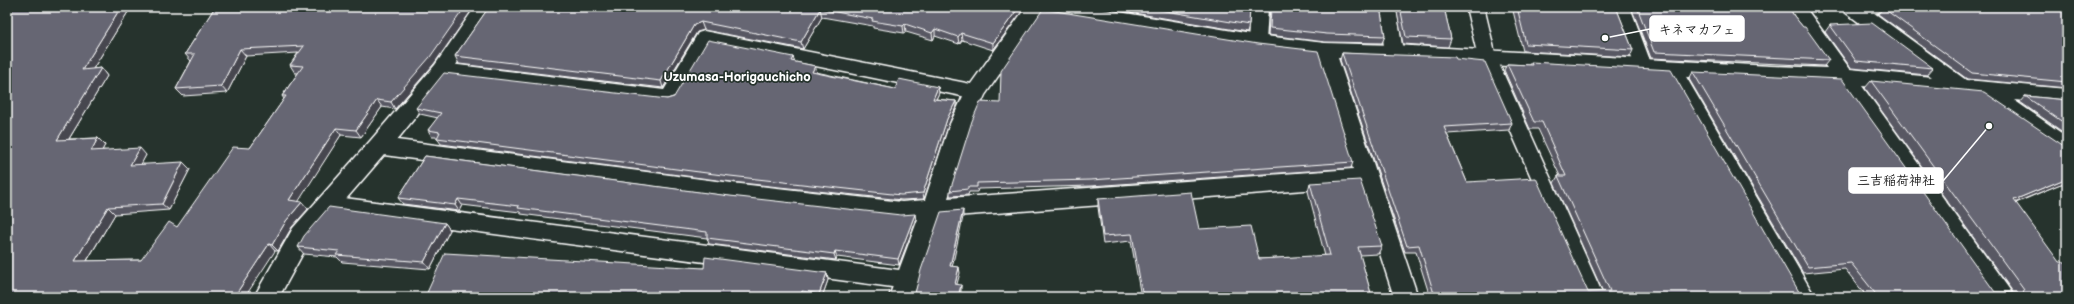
<svg xmlns="http://www.w3.org/2000/svg" width="2074" height="304" font-family="'Balsamiq Sans','Klee One',sans-serif">
  <rect width="100%" height="100%" fill="#26332d"/>
  <filter id="ink" filterUnits="userSpaceOnUse"><feTurbulence type="fractalNoise" baseFrequency=".025" numOctaves="2"/><feDisplacementMap in="SourceGraphic" scale="8" xChannelSelector="R" yChannelSelector="G"/><feConvolveMatrix kernelMatrix="1 2 1 2 8 2 1 2 1" color-interpolation-filters="sRGB"/></filter>
  <g filter="url(#ink)">
    <g fill="none" stroke-linecap="round" stroke-linejoin="round">
      <!-- service casing -->
      <g stroke="#fff" stroke-width="3">
        <path id="service" d="M1250 7H1268L1266 42 1263 46 1257 48 1251 46 1248 42Z
          M1378 7H1396L1403 52 1400 57 1394 58 1388 57 1385 52Z
          M1466 7H1484L1496 57 1604 297H1584L1478 57Z
          M1612 7H1630L1652 66 1649 71 1643 73 1637 71Z
          M1848 7H1886L1883 11C1873 14 1859 16 1849 13L1846 9Z
          M704 31 976 85 982 87 985 92 982 97 976 99 709 44 675 102 669 104 442 77 436 75 433 70 436 65 442 63 664 90 698 33Z
          M1672 61 1678 63 1815 297H1794L1663 68 1666 63Z
          M329 196 907 271 914 274 917 280 914 286 907 289 329 212 322 210 319 204 322 198Z"/>
      </g>
      <!-- minor casing -->
      <g stroke="#fff" stroke-width="3">
        <path id="minor" d="M475 7H491L493 11 449 75 397 140 732 183 902 202 925 200 949 126 965 92 1026 7H1089L1257 35 1325 43 1394 45 1770 66 1827 68 1784 7H1805L1850 69 1932 77 1845 12 1842 7H1866L1966 80 2067 89V105L2014 100 2067 137V156L2059 154 1978 97 1862 86 2015 297H1989L1838 84 1770 82 1394 59 1338 58 1418 297H1394L1358 186 941 217 913 297H889L918 219 902 220 732 201 384 155 309 242 279 297H254L293 228 371 140 435 65ZM1042 13 1257 49 1317 56 1353 169 948 198 971 126 985 95Z"/>
      </g>
      <!-- service -->
      <use href="#service" fill="#26332d" fill-rule="evenodd"/>
      <!-- minor -->
      <use href="#minor" fill="#26332d" fill-rule="evenodd"/>
    </g>
    <!-- wall -->
    <path fill="#585863" stroke="#fff" d="M7 7H131L93 69 101 68 107 76 69 139 98 138 105 145 102 150 146 155 141 164 190 169 169 210 115 214 87 261 141 260 177 227 250 148 284 99 282 96 298 73H295L290 65 298 53 246 56 227 93 183 96 176 89 191 61 185 54 215 7H474L434 64 395 109 382 107 361 137 341 135 298 201 308 209 292 227 278 251H275L7 297Z
      M489 7H1025L993 50 962 40 959 44 935 36 933 40 906 32 904 33 873 28V26L822 17 803 49 704 30 697 32 663 88 459 64 455 56Z
      M1098 7H1250L1249 25 1247 32Z
      M1270 7H1380L1385 36 1382 43 1325 42 1268 35Z
      M1396 7H1444L1451 39 1448 47 1403 44Z
      M1512 7H1616L1633 50 1630 57 1523 51Z
      M1631 7H1789L1794 16 1829 60 1824 66 1651 58Z
      M1883 8 2067 9V88L1967 79 1878 14Z
      M1830 25 1933 68 1927 75 1851 68 1825 32Z
      M1342 53 1456 59 1512 123 1509 130 1447 134 1467 182 1588 292H1603L1554 183 1558 176H1560L1538 129H1530L1504 70 1507 64 1529 65 1531 62 1802 297H1430L1416 252H1405L1340 60Z
      M793 57 795 62 815 66 816 72 895 89 938 87 939 93 936 99 956 101V107L948 126 924 199 902 200 732 182 441 144 437 138V137H432L428 130 438 118 420 114 416 108 667 99Z
      M1693 72 1995 292H2013L1865 88 1871 81 2067 148V182L2058 185 2016 203 2067 297H1867L1845 269 1803 273 1689 79Z
      M2025 96 2067 100V135L2020 102Z
      M1000 103 1353 162 1351 168 1091 186 978 189 977 192H969L968 195 950 196V191Z
      M425 156 916 221 899 265 837 257 836 260 709 244 707 238 521 214 520 212 462 205 459 211 403 204 398 198Z
      M1310 183 1382 246 1378 254 1360 255 1372 297H1141L1131 241 1103 244 1098 207V199L1199 229 1259 259 1325 256 1308 191Z
      M445 223 450 230 430 269 342 262 337 257 304 254 298 247Z
      M704 268 827 273 828 280 822 297H425Z"/>
    <!-- shaded-wall -->
    <path fill="#474750" stroke="#fff" d="M121 7H131L88 77 82 70Z
      M465 7H474L434 64 395 109 391 102Z
      M1019 7H1025L993 50V43Z
      M820 9 822 17 803 49 801 42Z
      M701 22 704 30 697 32 663 88 661 81 694 25Z
      M905 24 906 32 904 33 903 26Z
      M935 29V36L933 40 932 33Z
      M961 33 962 40 959 44 958 37Z
      M240 49 246 56 227 93 221 86Z
      M793 57 795 63 791 61Z
      M815 66 817 72 814 78 812 72Z
      M101 68 107 76 64 147 57 140Z
      M938 87 939 93 933 105V99Z
      M377 100 382 107 361 137 356 130Z
      M956 101V107L948 126 924 199 923 193 947 119Z
      M336 128 341 135 295 207 289 200Z
      M98 138 105 145 98 158 91 151Z
      M140 148 146 155 137 172 130 165Z
      M183 162 190 169 169 210 162 204Z
      M2067 178V182L2058 185 2007 206 2014 200Z
      M458 199 462 205 459 211 455 205Z
      M302 202 308 209 292 227 278 251 272 245 286 221Z
      M108 207 115 214 83 267 75 261Z
      M963 210V217L951 272 950 266Z
      M915 214 916 221 899 265 898 259Z
      M445 223 450 230 430 269 424 262Z
      M269 244 275 251 245 297H234Z
      M835 251 837 257 836 260 834 254Z
      M959 267 960 273 955 291V284Z
      M827 273 828 280 822 297H820L819 294Z
      M961 285V291L960 297H958Z
      M802 291 803 297H800Z"/>
    <!-- building -->
    <path fill="#666673" stroke="#fff" d="M7 7H121L82 70 101 68 57 140 98 138 91 151 140 148 130 165 183 162 162 204 108 207 75 261 141 260 169 222 177 227 233 147 250 148 286 96H282L303 66 290 65 304 46 240 49 221 86 176 89 195 54H185L215 7H465L430 57 391 102 377 100 356 130 336 128 289 200 302 202 286 221 272 245 269 244 234 297H7Z
      M489 7H1019L993 43 961 33 958 37 935 29 932 33 905 24 903 26 872 21 873 19 820 9 801 42 701 22 694 25 661 81 455 56Z
      M1142 7H1250L1249 25Z
      M1271 7H1380L1385 36 1327 34 1270 28Z
      M1400 7H1444L1451 39 1406 37Z
      M1517 7H1616L1633 50 1526 44Z
      M1637 7H1789L1794 16 1803 27H1805L1829 60 1654 52Z
      M1886 7H2055L2067 9V82L1972 73 1883 8Z
      M1043 9 1258 44 1318 51 1353 162 1091 180 977 183V187H968V189L950 191 972 121 980 102 1000 103 1001 71Z
      M1872 23 1933 68 1856 61 1830 25Z
      M708 40 793 57 791 61 815 66 812 72 895 89 899 79 938 87 933 99 956 101 947 119 923 193 901 195 730 176 437 138 440 132 428 130 441 113 416 108 444 73 667 99 674 97Z
      M1342 53 1455 57 1456 59 1485 62 1512 123 1444 127 1467 182 1536 178 1588 292 1610 291 1558 176H1566L1542 122H1534L1507 64 1532 65 1531 62 1671 70 1802 297H1435L1419 245 1407 246Z
      M1693 72 1842 79 1995 292 2023 293 2024 290 1871 81 1984 92 2067 148V178L2014 200 2059 262H2067V297H1878L1851 263 1808 267Z
      M2025 96 2067 100V125Z
      M425 156 730 196 901 215 915 214 898 259 835 251 834 254 707 238V232L518 208 519 206 458 199 455 205 398 198Z
      M1360 180 1382 246 1358 247 1372 297H1143L1132 234 1103 236 1098 199 1191 192 1199 229 1251 226 1259 259 1330 255 1310 183Z
      M329 207 445 223 424 262 336 255 339 251 298 247 304 236Z
      M963 210 950 266 959 267 955 284 961 285 958 297H914L921 270 941 212Z
      M445 253 704 268 705 257 827 273 819 294 802 291 800 297H745L730 295V297H425Z"/>
  </g>
  <g text-anchor="middle" dominant-baseline="central" stroke-width="3.5" stroke-linejoin="round" paint-order="stroke">
    <!-- neighbourhood labels -->
    <g font-size="13" font-weight="bold" fill="#fff" stroke="#26332d">
      <text x="737" y="77">Uzumasa-Horigauchicho</text>
    </g>
  </g>
  <!-- callouts -->
  <path fill="none" stroke="#fff" stroke-width="1.5" d="M1605 38L1650 29M1989 126L1943 181"/>
  <g fill="#fff" stroke="#26332d" stroke-width="1.5">
    <circle cx="1605" cy="38" r="4"/>
    <circle cx="1989" cy="126" r="4"/>
  </g>
  <g fill="#fff" stroke="#fff" stroke-width="1.5">
    <rect x="1650" y="16" width="94" height="25" rx="4"/>
    <rect x="1849" y="168" width="94" height="25" rx="4"/>
  </g>
  <g font-size="13" text-anchor="middle" font-weight="bold" fill="#111">
    <text x="1697" y="34">キネマカフェ</text>
    <text x="1896" y="185">三吉稲荷神社</text>
  </g>
  <!-- margin -->
  <rect width="2074" height="304" fill="none" stroke="#26332d" stroke-width="24"/>
  <rect x="12" y="12" width="2050" height="280" fill="none" stroke="#fff" stroke-width="1.5" filter="url(#ink)"/>
</svg>
